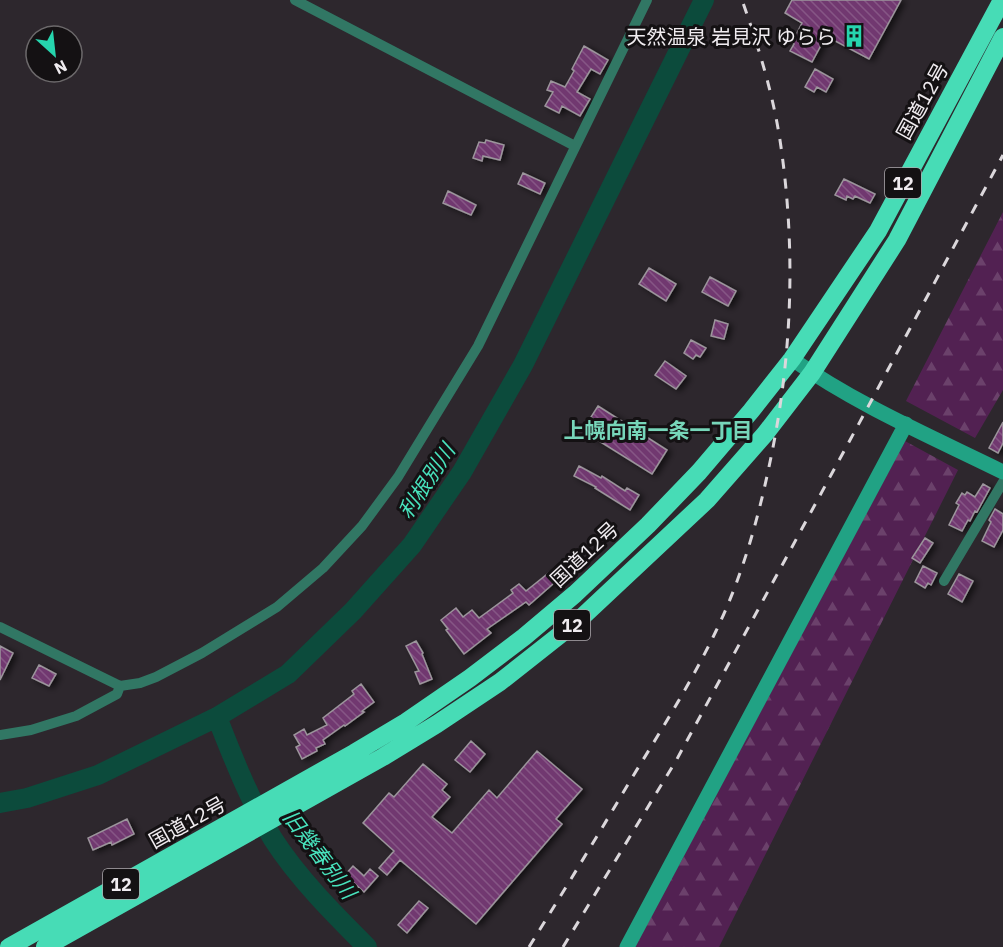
<svg xmlns="http://www.w3.org/2000/svg" width="1003" height="947" font-family="'IBM Plex Sans','Noto Sans JP',sans-serif">
  <defs>
    <pattern id="forest-firs" width="22" height="20" patternUnits="userSpaceOnUse" patternTransform="scale(1.5)"><rect width="22" height="20" fill="#522152"/><path d="M5 1l3.5 6h-7zM16 11l3.5 6h-7z" fill="#6b416b"/></pattern>
    <pattern id="building-back-hatch" width="6" height="6" patternUnits="userSpaceOnUse" patternTransform="scale(1.5)"><rect width="6" height="6" fill="#713970"/><path d="M-1 5l2 2M0 0l6 6M5-1l2 2" fill="none" stroke="#865685"/></pattern>
    <filter id="shadow"><feDropShadow dx="4" dy="2" stdDeviation="3" flood-color="#0009"/></filter>
  </defs>
  <rect width="100%" height="100%" fill="#2d272d"/>
  <!-- forest -->
  <path fill="url(#forest-firs)" d="M1003 212V390L975 438 906 401Z
    M905 441 958 470 719 947H635Z"/>
  <g fill="none" stroke-linecap="round" stroke-linejoin="round">
    <!-- river -->
    <path stroke="#0c4b3c" stroke-width="20" d="M217 717C233 758 250 801 273 839 298 878 334 914 367 947
      M0 803 27 798 98 775 217 717 288 674 353 611 412 545 462 472 523 365 704 0"/>
  </g>
  <!-- building -->
  <path fill="url(#building-back-hatch)" stroke="#9c959c" stroke-width="1.5" filter="url(#shadow)" d="M792 0H901L869 59 826 36 812 62 790 51 794 44 792 43 802 23 785 13Z
    M584 46 608 60 600 74 591 69 577 92 590 99 580 116 562 106 559 113 545 106 553 92 547 90 551 81 565 87 574 71 572 69Z
    M815 69 833 79 826 92 817 87 814 92 805 87Z
    M486 140 504 145 500 160 483 156 482 161 473 158 479 142 485 143Z
    M523 173 545 183 540 194 518 184Z
    M844 179 875 194 870 203 855 196 853 199 847 196 846 200 835 195Z
    M448 191 476 205 471 215 443 203Z
    M649 268 676 284 666 301 639 284Z
    M710 277 736 291 728 306 702 292Z
    M715 320 728 324 724 339 711 336Z
    M691 340 706 348 700 357 696 355 693 359 684 353Z
    M665 361 686 376 676 389 655 375Z
    M598 406 667 450 652 474 591 436 599 423 591 417Z
    M1003 422V443L998 453 989 448Z
    M579 466 601 478 602 476 625 491 627 488 639 495 630 510 595 488 596 487 574 476Z
    M983 484 990 488 977 512 975 511 970 521 968 520 962 531 949 525 959 505 956 503 962 493 965 495 967 492 975 497Z
    M995 509 1003 514V530L994 547 982 541 991 522 989 520Z
    M925 538 933 543 920 563 912 558Z
    M561 563 568 570 553 583V584L529 605 526 602 487 629 491 633 464 654 446 630 448 629 441 620 456 608 463 617 472 610 479 618 513 593 511 590 519 584 526 591Z
    M923 566 937 573 931 585 928 583 925 588 915 582Z
    M959 574 973 581 962 602 948 594Z
    M416 641 423 653 422 654 432 679 420 684 415 672 419 671 406 646Z
    M0 646 13 653 0 680Z
    M39 665 56 674 49 686 32 678Z
    M361 684 374 702 362 711 364 712 345 726 344 725 323 740 325 744 316 748 317 751 302 759 296 747 300 745 294 735 304 729 307 735 327 725 323 718 354 694 352 691Z
    M471 741 485 754 470 772 455 760Z
    M537 751 582 789 556 819 562 824 476 924 400 860 387 875 379 868 394 851 363 823 389 793 394 797 423 764 447 784 442 790 450 797 432 817 452 833 489 790 497 798Z
    M127 819 134 834 112 845 111 842 93 850 88 838Z
    M353 866 364 876 370 869 378 876 364 892 345 875Z
    M419 901 428 908 407 933 398 925Z"/>
  <g fill="none" stroke-linecap="round" stroke-linejoin="round">
    <!-- street -->
    <path stroke="#317764" stroke-width="10" d="M295 0 575 146
      M944 581 1003 482
      M0 627 120 686 140 683 156 677 202 653 277 607 323 568 362 526 398 477 478 346 647 0
      M0 735 31 730 76 716 117 694 120 686"/>
    <!-- secondary -->
    <path stroke="#21a284" stroke-width="15" d="M792 359C857 405 932 437 1003 472
      M627 947 906 424"/>
    <!-- highway -->
    <path stroke="#47dcb6" stroke-width="18" d="M9 947 354 753 406 722 470 678 524 637 575 594 648 525 699 472 751 411 792 359 878 231 1002 0
      M45 947 383 757 437 724 500 682 580 619 707 500 765 434 812 373 897 240 1003 37"/>
    <!-- rail -->
    <path stroke="#dbd7db" stroke-width="3" stroke-dasharray="10 10" stroke-linecap="butt" d="M529 947C563 892 597 837 630 781 660 732 691 683 716 631 742 577 758 520 770 462 792 358 796 252 781 147 774 97 759 48 742 0
      M563 947 677 759 869 405 1003 155"/>
  </g>
  <!-- icons -->
  <defs>
    <g id="building-bare" transform="scale(1.8)"><path d="M-4-6H4V6H1V3H-1V6H-4ZM-2.5-4.3h1.7v1.8h-1.7ZM.8-4.3h1.7v1.8H.8ZM-2.5-1h1.7V.8h-1.7ZM.8-1h1.7V.8H.8Z" fill="#26d5ae" stroke="#141113" stroke-width="2.5" paint-order="stroke"/></g>
  </defs>
  <g fill-rule="evenodd">
    <use href="#building-bare" x="854" y="36"/>
  </g>
  <g text-anchor="middle" dominant-baseline="central" stroke-width="6" stroke-linejoin="round" paint-order="stroke">
    <!-- shield labels -->
    <g fill="#141113" stroke="#aeaaae" stroke-width="1.5">
      <rect x="885" y="168" width="36" height="30" rx="4.5"/>
      <rect x="554" y="610" width="36" height="30" rx="4.5"/>
      <rect x="103" y="869" width="36" height="30" rx="4.5"/>
    </g>
    <g font-size="18" font-weight="bold" fill="#f0ecf0">
      <text x="903" y="183">12</text>
      <text x="572" y="625">12</text>
      <text x="121" y="884">12</text>
    </g>
    <!-- poi labels -->
    <g font-size="20" fill="#f0ecf0" stroke="#141113" text-anchor="end">
      <text x="836" y="36">天然温泉 岩見沢 ゆらら</text>
    </g>
    <!-- street labels -->
    <g font-size="20" fill="#f0ecf0" stroke="#141113">
      <text transform="translate(922 101) rotate(-61)">国道12号</text>
      <text transform="translate(584 554) rotate(-43)">国道12号</text>
      <text transform="translate(187 822) rotate(-29)">国道12号</text>
    </g>
    <!-- neighbourhood labels -->
    <g font-size="21" font-weight="bold" fill="#77d6ba" stroke="#141113">
      <text x="658" y="430">上幌向南一条一丁目</text>
    </g>
    <!-- water labels -->
    <g font-size="21" font-style="italic" fill="#48e3bd" stroke="#141113">
      <text transform="translate(426 481) rotate(-57)">利根別川</text>
      <text transform="translate(320 854) rotate(53)">旧幾春別川</text>
    </g>
  </g>
  <!-- north arrow -->
  <g transform="translate(54 54) rotate(153)"><circle r="28" fill="#141113" stroke="#6c696b" stroke-width="1.5"/>
  <path d="M0-4.5L10 22L0 15L-10 22Z" fill="#26d5ae"/>
  <text y="-9" font-size="16" font-weight="bold" text-anchor="middle" fill="#f0ecf0">N</text>
  </g>
</svg>
